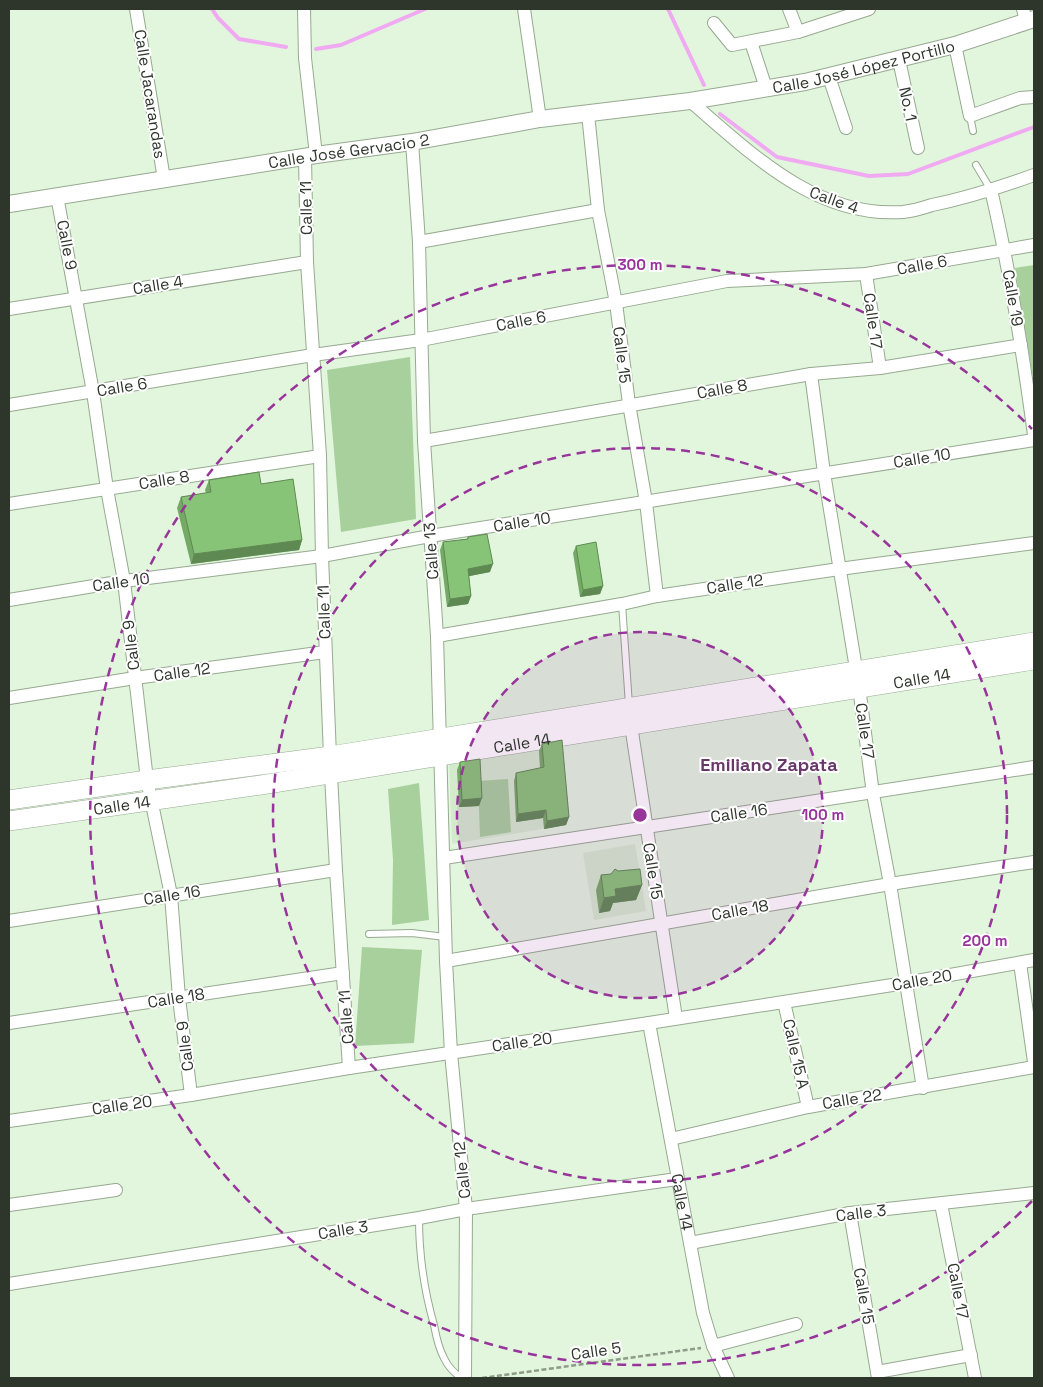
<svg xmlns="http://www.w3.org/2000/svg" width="1043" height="1387" font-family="'Space Grotesk',sans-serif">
  <rect width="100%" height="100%" fill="#e2f6dd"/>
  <!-- built -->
  <path fill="#d3ebcc" d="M559 744 566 825 452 844 449 760Z
    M635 844 646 911 594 920 583 853Z"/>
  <!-- green -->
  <path fill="#a8d09d" d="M1034 265V384L1015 268Z
    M410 357 416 519 341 532 327 370Z
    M508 779 511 832 480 837 478 781Z
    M419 783 429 920 392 925 393 860 388 789Z
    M362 947 422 950 414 1043 355 1046Z"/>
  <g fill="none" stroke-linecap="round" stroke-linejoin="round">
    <!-- stream -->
    <path stroke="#f0aaf2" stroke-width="4" d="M212 9 218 18 239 39 286 47
      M668 9 704 85
      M316 49 341 45 425 9
      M720 114 777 157 869 176 908 174 1034 127"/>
    <!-- service casing -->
    <g stroke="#97a991" stroke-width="8">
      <path id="service" d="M970 116 973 131
        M976 165 991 190
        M622 604 629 705
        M369 934 412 933 445 937
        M419 1218C419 1255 424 1290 434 1325 436 1336 439 1349 444 1358 448 1367 454 1373 462 1378"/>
    </g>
    <!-- minor casing -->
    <g stroke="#97a991" stroke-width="14">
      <g id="minor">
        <path d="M136 9 164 179"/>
        <path d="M304 9 305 58 316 155"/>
        <path d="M524 9 540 119"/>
        <path d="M789 9 798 32"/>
        <path d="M1023 9 1026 21"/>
        <path d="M714 23 732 45 798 32 869 9"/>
        <path d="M751 42 766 88"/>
        <path d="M955 45 970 116 1020 98 1034 97"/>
        <path d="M899 60 918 148"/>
        <path d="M829 77 846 128"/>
        <path d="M690 101C751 153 815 218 903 212 912 211 923 208 932 205 967 198 1001 187 1034 175"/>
        <path d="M588 114 598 210 616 303 629 404 646 502 657 596"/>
        <path d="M412 142 419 242 424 441 437 636 446 961 451 1053 466 1209 465 1378"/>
        <path d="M305 157 307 262 320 456 322 556 330 756 336 870 349 1068"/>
        <path d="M991 190C1010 271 1023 353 1034 435"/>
        <path d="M57 196 93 392 107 489 124 581 147 780 171 895 179 998 191 1095"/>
        <path d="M419 242 598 210"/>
        <path d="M866 274 880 368"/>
        <path d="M9 309 307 262"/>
        <path d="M811 374 824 473 859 687 873 794 890 884 923 1088"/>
        <path d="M9 405 313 355 421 340 727 281 866 274 1034 245"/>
        <path d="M424 441 811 374 880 368 1021 345"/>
        <path d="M9 504 320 456"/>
        <path d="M9 600 124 581 322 556 430 536 1034 440"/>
        <path d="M437 636 622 604 657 596 839 569 1034 543"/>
        <path d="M9 698 135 678 325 652"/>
        <path d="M630 719 676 1018"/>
        <path d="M444 858C640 827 838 799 1034 767"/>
        <path d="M9 921 336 870"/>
        <path d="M446 961 890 884 1034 862"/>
        <path d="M1020 963 1034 1062"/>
        <path d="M784 1002 808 1107"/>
        <path d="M9 1023 343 973"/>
        <path id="s1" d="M649 1023 703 1313 713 1346 728 1378"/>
        <path d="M9 1121 191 1095 349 1068 649 1023 905 983 1034 960"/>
        <path d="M671 1139 808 1107 1034 1067"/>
        <path d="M941 1204 975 1378"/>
        <path d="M9 1205 116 1190"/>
        <path d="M850 1213 878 1378"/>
        <path d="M690 1243 850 1213 1034 1193"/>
        <path d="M9 1284 419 1218 466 1209 677 1179"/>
        <path d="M713 1346 796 1324"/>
        <path d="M877 1372 971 1355"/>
      </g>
    </g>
    <!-- tertiary casing -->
    <g stroke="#97a991" stroke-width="18">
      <g id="tertiary">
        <path id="s2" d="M9 204 316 155 412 142 540 119 690 101 805 82 955 45 1034 19"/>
      </g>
    </g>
    <!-- secondary casing -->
    <g stroke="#97a991" stroke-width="20">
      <g id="secondary">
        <path d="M9 800 147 780 330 756 1034 642"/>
        <path id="s3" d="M9 821 261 785 1034 660"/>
      </g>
    </g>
    <!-- path -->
    <path stroke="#8d9b89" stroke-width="2.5" stroke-dasharray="5 2.5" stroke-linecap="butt" d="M482 1378 701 1348"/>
    <!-- service -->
    <use href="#service" stroke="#fff" stroke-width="6"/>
    <!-- minor -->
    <use href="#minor" stroke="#fff" stroke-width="12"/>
    <!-- tertiary -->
    <use href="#tertiary" stroke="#fff" stroke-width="16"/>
    <!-- secondary -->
    <use href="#secondary" stroke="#fff" stroke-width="19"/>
  </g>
  <!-- wall -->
  <path fill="#75a966" d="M209 480 261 484 302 540 299 550 191 564 177 508 181 497 206 493 205 490Z
    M468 537 490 572 469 576 471 596 468 604 447 607 440 550 443 542 467 539Z
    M576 546 603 586 600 594 580 597 573 553Z
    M542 744 569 817 566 825 544 829 543 818 516 822 514 781 516 773 540 768 539 751Z
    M460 762 479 806 459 807 457 770Z
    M618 871 642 885 636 900 613 903 610 911 599 913 596 890 601 875 611 874Z"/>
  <!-- shaded-wall -->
  <path fill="#5f8953" d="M302 540 299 550 191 564 194 554Z
    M493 564 490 572 465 577 468 569Z
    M603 586 600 594 580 597 583 590Z
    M471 596 468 604 447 607 450 599Z
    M482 798 479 806 459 807 462 800Z
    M546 810 543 818 516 822 518 814Z
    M569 817 566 825 544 829 547 821Z
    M642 885 636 900 613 903 610 911 599 913 604 898 615 889Z"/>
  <!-- building -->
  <path fill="#88c477" stroke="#5f8953" d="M259 472 261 484 293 479 302 540 194 554 181 497 211 492 209 480Z
    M487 534 493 564 468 569 471 596 450 599 443 542 468 539V537Z
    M596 542 603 586 583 590 576 546Z
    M562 740 569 817 547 821 546 810 518 814 516 773 544 767 542 744Z
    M480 759 482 798 462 800 460 762Z
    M615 869 618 871 640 869 642 885 615 889 616 896 604 898 601 875 611 874Z"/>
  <!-- distance rings -->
  <circle cx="640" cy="815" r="183" fill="#97359b" fill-opacity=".12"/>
  <g fill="none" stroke="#97359b" stroke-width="2.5" stroke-dasharray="9 6">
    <circle cx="640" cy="815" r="183"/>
    <circle cx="640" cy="815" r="367"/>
    <path d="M1032 1201A550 550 0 1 1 1032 429"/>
  </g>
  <g text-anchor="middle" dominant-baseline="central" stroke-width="4" stroke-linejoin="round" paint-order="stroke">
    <!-- street labels -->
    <g font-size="16" fill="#2e362c" stroke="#fff">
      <text stroke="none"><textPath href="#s2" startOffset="866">Calle José López Portillo</textPath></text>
      <text transform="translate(150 94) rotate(81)">Calle Jacarandas</text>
      <text transform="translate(908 104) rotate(78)">No. 1</text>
      <text stroke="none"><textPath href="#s2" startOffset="344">Calle José Gervacio 2</textPath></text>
      <text transform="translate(834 200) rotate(20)">Calle 4</text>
      <text transform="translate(306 208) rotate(-91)">Calle 11</text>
      <text transform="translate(67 245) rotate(79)">Calle 9</text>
      <text transform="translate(922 265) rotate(-10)">Calle 6</text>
      <text transform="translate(158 285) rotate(-9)">Calle 4</text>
      <text transform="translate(1013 298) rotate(80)">Calle 19</text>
      <text transform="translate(521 321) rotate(-11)">Calle 6</text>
      <text transform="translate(873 321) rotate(82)">Calle 17</text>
      <text transform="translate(622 355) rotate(83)">Calle 15</text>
      <text transform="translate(122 387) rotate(-9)">Calle 6</text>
      <text transform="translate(722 389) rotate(-10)">Calle 8</text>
      <text transform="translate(922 458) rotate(-9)">Calle 10</text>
      <text transform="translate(164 480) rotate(-9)">Calle 8</text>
      <text transform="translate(522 522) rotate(-9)">Calle 10</text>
      <text transform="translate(431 551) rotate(-94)">Calle 13</text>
      <text transform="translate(121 582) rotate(-8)">Calle 10</text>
      <text transform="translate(735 584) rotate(-9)">Calle 12</text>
      <text transform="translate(324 612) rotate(-92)">Calle 11</text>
      <text transform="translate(131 645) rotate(-97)">Calle 9</text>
      <text transform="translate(182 672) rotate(-8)">Calle 12</text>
      <text stroke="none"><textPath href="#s3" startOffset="924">Calle 14</textPath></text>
      <text transform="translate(865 731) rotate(82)">Calle 17</text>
      <text stroke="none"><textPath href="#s3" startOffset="519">Calle 14</textPath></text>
      <text stroke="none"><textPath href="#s3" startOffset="114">Calle 14</textPath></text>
      <text transform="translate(739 813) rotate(-8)">Calle 16</text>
      <text transform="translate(653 871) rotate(81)">Calle 15</text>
      <text transform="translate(172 895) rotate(-9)">Calle 16</text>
      <text transform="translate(740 910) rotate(-10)">Calle 18</text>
      <text transform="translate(922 980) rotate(-10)">Calle 20</text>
      <text transform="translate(176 998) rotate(-9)">Calle 18</text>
      <text transform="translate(346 1017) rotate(-94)">Calle 11</text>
      <text transform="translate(522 1042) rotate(-8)">Calle 20</text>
      <text transform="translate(185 1046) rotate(-97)">Calle 9</text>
      <text transform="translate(796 1054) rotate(77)">Calle 15 A</text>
      <text transform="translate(852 1099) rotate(-9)">Calle 22</text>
      <text transform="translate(122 1105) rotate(-8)">Calle 20</text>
      <text transform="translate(462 1170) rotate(-96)">Calle 12</text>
      <text stroke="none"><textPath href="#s1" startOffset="182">Calle 14</textPath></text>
      <text transform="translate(861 1213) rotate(-7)">Calle 3</text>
      <text transform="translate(343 1230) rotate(-9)">Calle 3</text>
      <text transform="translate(958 1291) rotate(79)">Calle 17</text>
      <text transform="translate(864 1296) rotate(80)">Calle 15</text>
      <text transform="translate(596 1351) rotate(-8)">Calle 5</text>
    </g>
    <!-- neighbourhood labels -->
    <g font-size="18" font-weight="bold" fill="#69386a" stroke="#fff">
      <text x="769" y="764">Emiliano Zapata</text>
    </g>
  </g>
  <circle cx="640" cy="815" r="8" fill="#97359b" stroke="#fff" stroke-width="2.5"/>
  <g font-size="15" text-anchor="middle" font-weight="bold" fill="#97359b" stroke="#fff" stroke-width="4" stroke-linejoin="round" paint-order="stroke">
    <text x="640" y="270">300 m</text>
    <text x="823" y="820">100 m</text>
    <text x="985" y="946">200 m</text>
  </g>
  <!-- border -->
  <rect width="1043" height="1387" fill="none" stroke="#2e362c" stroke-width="20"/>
</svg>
